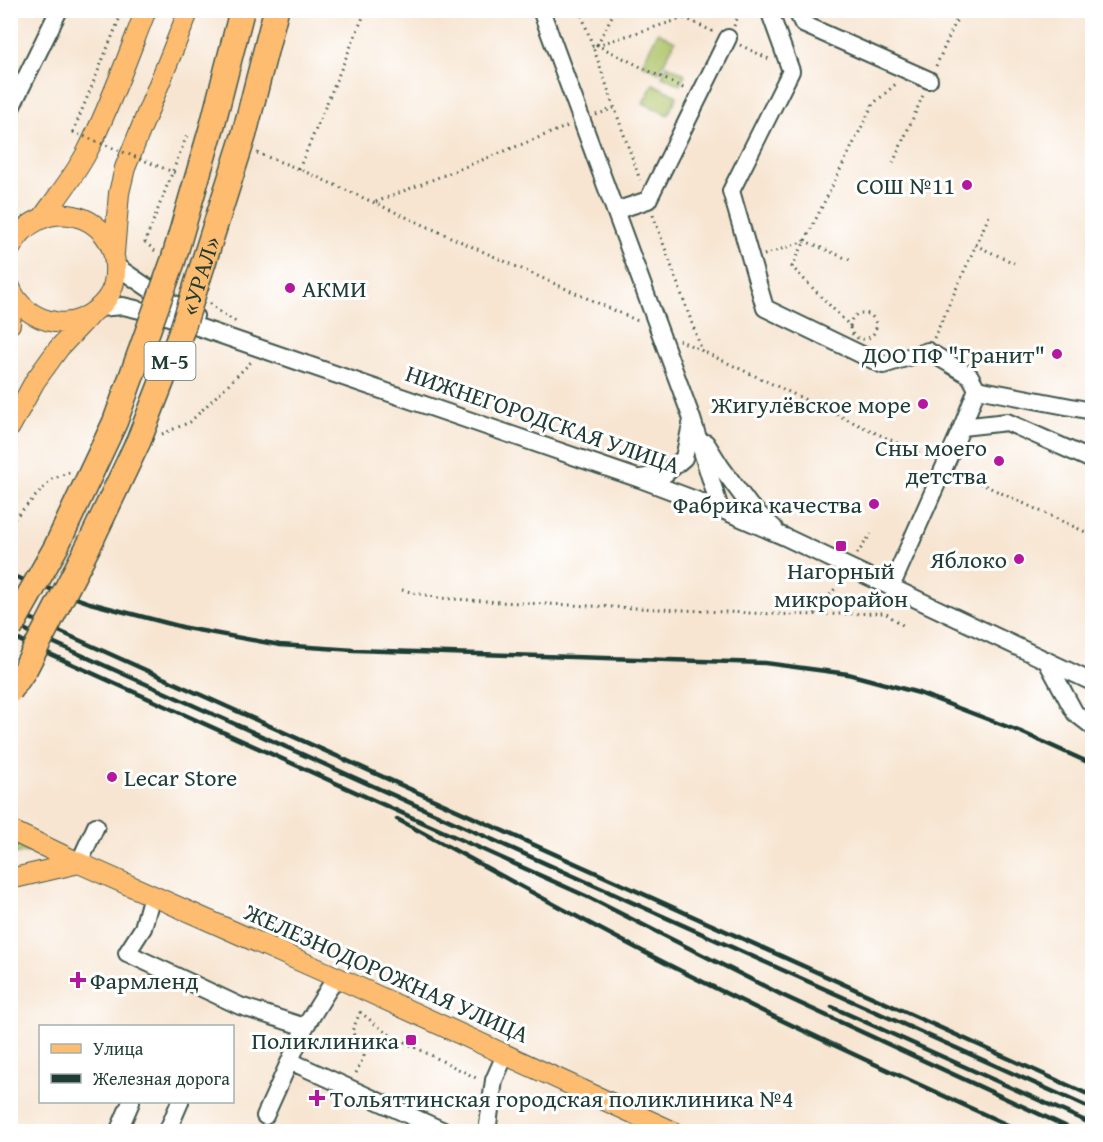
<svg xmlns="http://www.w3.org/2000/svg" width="1103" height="1142" font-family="'Gentium Book Plus',serif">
  <rect width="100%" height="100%" fill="#fff"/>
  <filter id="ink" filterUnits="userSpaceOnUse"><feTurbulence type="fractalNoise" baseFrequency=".0167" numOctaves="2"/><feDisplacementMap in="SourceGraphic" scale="12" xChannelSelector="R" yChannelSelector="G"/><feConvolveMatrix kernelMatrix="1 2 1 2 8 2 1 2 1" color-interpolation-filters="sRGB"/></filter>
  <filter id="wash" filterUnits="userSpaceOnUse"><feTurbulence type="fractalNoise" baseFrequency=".008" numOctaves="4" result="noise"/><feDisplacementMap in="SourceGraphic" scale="24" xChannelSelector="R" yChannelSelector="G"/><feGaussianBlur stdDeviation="1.35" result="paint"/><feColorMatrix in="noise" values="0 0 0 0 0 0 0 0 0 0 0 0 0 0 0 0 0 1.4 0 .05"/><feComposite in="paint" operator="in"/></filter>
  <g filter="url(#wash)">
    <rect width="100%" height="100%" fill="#f7e5d1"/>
    <!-- green -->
    <path fill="#adc266" stroke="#66804d" stroke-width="1.5" d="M658 32 675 41 659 72 642 64Z
      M667 65 685 74 680 85 662 76Z
      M653 84 677 96 668 115 643 103Z
      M11 839 29 848V852L11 854Z"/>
  </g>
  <g filter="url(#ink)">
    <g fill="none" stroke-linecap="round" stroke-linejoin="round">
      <!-- minor casing -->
      <g stroke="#3f564c" stroke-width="20">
        <path id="minor" d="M541 10 692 419 720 509
          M769 10 791 71 731 191 765 308 883 365 928 351 970 376 977 389 962 427 891 587
          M796 10 803 24 929 80
          M10 110 59 10
          M615 211 648 200 728 38
          M116 266 160 296 195 316
          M99 308 123 306 166 316 640 479 720 509 785 537 1092 682
          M977 389 1092 411
          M962 427 1007 422 1092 460
          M706 443 721 467 750 506 774 528
          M641 478 665 474 684 458 692 420
          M1046 660 1075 713 1092 726
          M79 863 96 826
          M152 895 143 928 127 953 240 1006 305 1027 336 977
          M290 1061 446 1132
          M265 1116 305 1027
          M118 1132 131 1102
          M167 1132 180 1102
          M487 1132 494 1080 505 1055"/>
      </g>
      <!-- major casing -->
      <g stroke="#3f564c" stroke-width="22">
        <path id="major" d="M43 217C58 196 75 175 87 152 110 107 127 58 146 10
          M10 249C38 192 119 210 115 273 115 287 108 300 97 309 85 319 70 325 55 322 35 319 17 306 10 287
          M114 253 119 193 125 168 189 10
          M10 324 13 293
          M10 427 35 381 59 348 88 317
          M10 830 79 863 336 977 674 1132
          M10 879 79 863"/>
      </g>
      <!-- path -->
      <path stroke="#3f564c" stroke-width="3" stroke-dasharray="1.5 4.5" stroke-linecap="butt" d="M580 10 640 180
        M668 10 716 33
        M684 18 597 45 687 90
        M734 26 741 10
        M740 45 769 59
        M592 47 597 45 615 10
        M936 66 961 10
        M596 115 614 108
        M73 132 123 10
        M257 153 299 169 640 322
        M893 163 924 93
        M299 169 366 10
        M376 202 568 126
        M653 215 702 351
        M975 245 1014 263
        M155 251 145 242 187 135 189 134
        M764 255 805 241 850 260
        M210 303 220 312 236 322
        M850 326a13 13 0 1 1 26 0a13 13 0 1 1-26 0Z
        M851 327 792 267 873 104 897 83
        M934 338 989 216
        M679 340 931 459
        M162 434 190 422 251 362
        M958 473 1092 535
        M10 523 52 479 70 472
        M857 554 871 534
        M402 590 439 598 500 602 795 615 885 613 904 626
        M815 614 837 586 841 579
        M360 1012 385 1032 478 1079
        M356 1073 364 1056 352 1031 362 1008"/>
      <!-- minor -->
      <use href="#minor" stroke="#fff" stroke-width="16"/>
      <!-- major -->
      <use href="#major" stroke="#fdbc70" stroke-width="20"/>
      <!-- rail -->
      <path stroke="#1f3d34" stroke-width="4.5" d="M10 575 90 603 186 628 280 645 354 650 765 663 848 674 919 693 1021 732 1092 764
        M10 609 1092 1096
        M10 623 1092 1109
        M10 636 588 897 784 996 1078 1132
        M397 819C494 871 591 926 689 975 799 1030 911 1081 1023 1132
        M832 1007 1092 1124"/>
      <!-- highway-bridge casing -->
      <g stroke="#3f564c" stroke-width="27" stroke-linecap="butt">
        <g id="highway-bridge">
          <path d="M10 629 56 547 115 422 173 261 213 123 242 10"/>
          <path id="s1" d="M10 691 25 669 91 541 139 440 182 330 244 135 276 10"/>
        </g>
      </g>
      <!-- path-bridge -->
      <path stroke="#3f564c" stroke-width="3" stroke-dasharray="1.5 4.5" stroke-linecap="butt" d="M73 132 178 174"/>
      <!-- highway-bridge -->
      <use href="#highway-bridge" stroke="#fdbc70" stroke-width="24"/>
    </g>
  </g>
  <!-- markers -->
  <g fill="#b5179e" stroke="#fff" stroke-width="2">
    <circle cx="967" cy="185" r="6"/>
    <circle cx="290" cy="288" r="6"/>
    <circle cx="1057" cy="354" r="6"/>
    <circle cx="923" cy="404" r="6"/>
    <circle cx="999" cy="461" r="6"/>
    <circle cx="874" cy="504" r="6"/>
    <rect x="835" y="540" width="12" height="12" rx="3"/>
    <circle cx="1019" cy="559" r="6"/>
    <circle cx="112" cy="777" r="6"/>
    <path d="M75 971h6v6h6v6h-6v6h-6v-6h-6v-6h6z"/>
    <rect x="405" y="1034" width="12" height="12" rx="3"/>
    <path d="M314 1089h6v6h6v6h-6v6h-6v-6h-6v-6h6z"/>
  </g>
  <g text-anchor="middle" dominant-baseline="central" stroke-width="6" stroke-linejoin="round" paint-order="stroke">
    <!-- shield labels -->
    <rect fill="#fff" stroke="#627771" stroke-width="1.5" x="144.5" y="342" width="51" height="38" rx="4.5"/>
    <g font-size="22" font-weight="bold" fill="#1f3d34">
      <text x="170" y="361">М-5</text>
    </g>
    <!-- poi labels -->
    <g font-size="24" fill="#1f3d34" stroke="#fff" text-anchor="end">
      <text x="955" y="185">СОШ №11</text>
      <text x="302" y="288" text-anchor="start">АКМИ</text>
      <text x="1045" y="354">ДОО ПФ "Гранит"</text>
      <text x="911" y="404">Жигулёвское море</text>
      <text x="987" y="447">Сны моего<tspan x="987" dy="28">детства</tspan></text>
      <text x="862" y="504">Фабрика качества</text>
      <text x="1007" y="559">Яблоко</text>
      <text x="841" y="570" text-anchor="middle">Нагорный<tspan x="841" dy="28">микрорайон</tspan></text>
      <text x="124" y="777" text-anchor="start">Lecar Store</text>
      <text x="90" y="980" text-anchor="start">Фармленд</text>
      <text x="399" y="1040">Поликлиника</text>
      <text x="330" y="1098" text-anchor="start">Тольяттинская городская поликлиника №4</text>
    </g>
    <!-- street labels -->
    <g font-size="24" fill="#1f3d34" stroke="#fff">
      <text stroke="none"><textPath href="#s1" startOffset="458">«УРАЛ»</textPath></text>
      <text transform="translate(543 419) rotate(19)">НИЖНЕГОРОДСКАЯ УЛИЦА</text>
      <text transform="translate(387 973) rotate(24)">ЖЕЛЕЗНОДОРОЖНАЯ УЛИЦА</text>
    </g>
  </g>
  <!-- margin -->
  <rect width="1103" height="1142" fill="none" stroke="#fff" stroke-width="36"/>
  <!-- legend -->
  <rect x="39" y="1025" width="195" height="78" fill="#ffffff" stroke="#a5b1ae" stroke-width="1.5"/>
  <rect x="51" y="1044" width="30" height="9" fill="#fdbc70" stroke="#a5b1ae" stroke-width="1.5"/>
  <text x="93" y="1055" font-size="18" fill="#1f3d34">Улица</text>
  <rect x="51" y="1074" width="30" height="9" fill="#1f3d34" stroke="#a5b1ae" stroke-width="1.5"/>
  <text x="93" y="1085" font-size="18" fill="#1f3d34">Железная дорога</text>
</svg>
